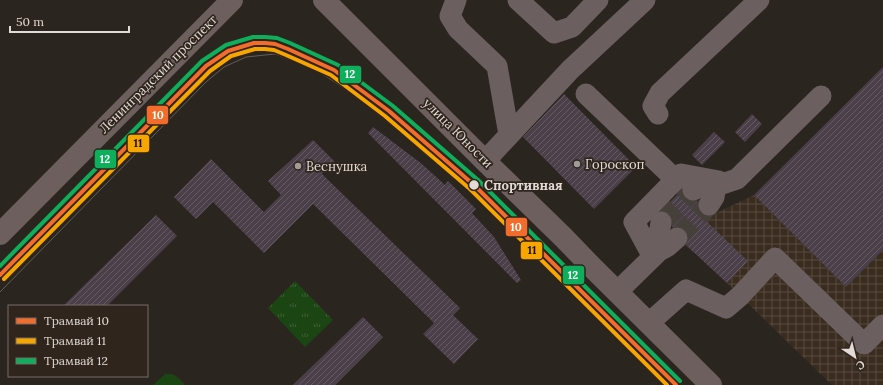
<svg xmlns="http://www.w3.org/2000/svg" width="883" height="385" font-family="Lora,serif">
  <defs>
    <pattern id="industrial-grid" width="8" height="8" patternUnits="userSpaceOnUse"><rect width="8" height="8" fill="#3a2d20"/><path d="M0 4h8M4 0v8" fill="none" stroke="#564b40"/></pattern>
    <pattern id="grass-tufts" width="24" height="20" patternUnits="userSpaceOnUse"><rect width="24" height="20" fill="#1b4513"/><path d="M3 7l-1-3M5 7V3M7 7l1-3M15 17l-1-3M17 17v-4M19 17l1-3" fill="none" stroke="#3c5f34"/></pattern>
    <pattern id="building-hatch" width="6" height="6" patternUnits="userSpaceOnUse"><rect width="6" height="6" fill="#4b404a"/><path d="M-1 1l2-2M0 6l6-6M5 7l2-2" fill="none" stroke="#655b63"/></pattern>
  </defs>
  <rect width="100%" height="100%" fill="#2b2520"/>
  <!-- industrial -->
  <path fill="url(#industrial-grid)" d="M754 195 846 287 883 250V385H832L727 283 695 253 684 245 716 213Z"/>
  <!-- grass -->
  <path fill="url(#grass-tufts)" d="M295 281 333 320 305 347 268 308Z"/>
  <!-- garden -->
  <path fill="#1b4513" d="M165 374C175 373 179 378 185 385H153Z"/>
  <!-- building -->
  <path fill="url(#building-hatch)" d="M883 67V250L846 287 754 195Z
    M564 94 636 167 594 209 523 137Z
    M752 114 762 124 745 142 735 132Z
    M373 127 422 164 445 185 448 181 476 209 472 213 494 237 521 280 517 283 368 133Z
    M714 132 725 142 702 165 692 155Z
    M313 140 335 162 322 174 460 308 453 315 478 339 454 364 423 334 434 323 313 204 264 253 213 202 196 219 174 197 211 159 264 212 281 195 268 181Z
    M681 191 682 194 686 199 691 202 698 201 697 205 698 210 702 215 708 217 713 216 707 222 748 261 727 283 686 245 688 241 689 236 686 230 680 227H672V217L668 212 662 210Z
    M156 215 177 236 107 306H63Z
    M363 317 383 337 335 385H293Z"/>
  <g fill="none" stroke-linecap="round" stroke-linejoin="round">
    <!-- minor-tunnel -->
    <path stroke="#46403b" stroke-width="21" stroke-dasharray="21 10" stroke-linecap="butt" d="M661 222 693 190
      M677 238 709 205"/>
    <!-- minor -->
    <path stroke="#6b5f5f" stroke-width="21" d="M456 0 450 16 458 29 497 66 509 135
      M518 0 554 33 572 27 598 0
      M586 94 676 180
      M658 114 653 106 660 93 759 0
      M485 161 570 70 645 0
      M693 190 704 186H716L737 179 821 96
      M709 205 714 197 716 186
      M659 251V235L661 222
      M653 257 634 222 681 174 719 181
      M617 292 659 251 668 246 677 238
      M649 323 686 290 726 308 740 296 775 258 864 344 883 325"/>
    <!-- major -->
    <path stroke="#6c5f5e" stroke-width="22" d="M324 0 485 161 563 237 593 268 711 385
      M0 234 232 0"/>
    <!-- tram -->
    <path stroke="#635c5a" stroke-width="1" d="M0 292 206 82 224 67 246 57 275 54 315 69 387 117 508 226 664 385"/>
    <!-- tram-1 casing -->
    <g stroke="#2f251c" stroke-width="7">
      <path id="tram-1" d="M0 275 206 66 228 51 254 43H265L275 44 288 49 334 70 389 111 474 185 676 385"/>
    </g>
    <!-- tram-2 casing -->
    <g stroke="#2f251c" stroke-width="7">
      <path id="tram-2" d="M4 279 210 71 231 56 255 49H265L274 50 286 55 331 75 385 116 470 189 667 385"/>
    </g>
    <!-- tram-3 casing -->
    <g stroke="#2f251c" stroke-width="7">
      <path id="tram-3" d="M0 266 202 61 226 45 253 37H265L277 38 290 43 338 65 393 106 478 180 680 381"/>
    </g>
    <!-- tram-1 -->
    <use href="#tram-1" stroke="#f36c2b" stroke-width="4"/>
    <!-- tram-2 -->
    <use href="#tram-2" stroke="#f7a600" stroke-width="4"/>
    <!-- tram-3 -->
    <use href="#tram-3" stroke="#0daf5c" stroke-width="4"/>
  </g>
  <!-- markers -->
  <g fill="#a19b96" stroke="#2f251c" stroke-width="1.5">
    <circle cx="577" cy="164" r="4"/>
    <circle cx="298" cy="166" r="4"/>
  </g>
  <circle fill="#e1dad5" stroke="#2f251c" stroke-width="1.5" cx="474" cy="185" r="5.5"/>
  <g text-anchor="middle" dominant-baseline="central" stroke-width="3.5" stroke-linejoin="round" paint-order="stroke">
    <!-- street labels -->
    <g font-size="13" fill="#e1dad5" stroke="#2f251c">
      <text transform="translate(158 74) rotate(-45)">Ленинградский проспект</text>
      <text transform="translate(458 133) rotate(45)">улица Юности</text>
    </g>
    <!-- poi labels -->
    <g font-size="13" fill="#e1dad5" stroke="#2f251c" text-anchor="start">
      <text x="585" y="164">Гороскоп</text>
      <text x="306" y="166">Веснушка</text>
    </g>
    <!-- stop labels -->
    <g font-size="13" font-weight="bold" fill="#e1dad5" stroke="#2f251c" text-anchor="start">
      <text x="484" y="185">Спортивная</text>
    </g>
  </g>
  <g stroke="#2f251c" stroke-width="1.5">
    <rect x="339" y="65" width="23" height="19" rx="4" fill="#0daf5c"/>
    <rect x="146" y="105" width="23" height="20" rx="4" fill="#f36c2b"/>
    <rect x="127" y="134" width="23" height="19" rx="4" fill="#f7a600"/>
    <rect x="94" y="149" width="23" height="20" rx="4" fill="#0daf5c"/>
    <rect x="505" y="217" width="23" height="20" rx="4" fill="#f36c2b"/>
    <rect x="520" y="241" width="23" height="19" rx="4" fill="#f7a600"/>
    <rect x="562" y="265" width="23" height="20" rx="4" fill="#0daf5c"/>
  </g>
  <g font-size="11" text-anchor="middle" font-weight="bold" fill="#fff">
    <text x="350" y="78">12</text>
    <text x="158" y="119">10</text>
    <text x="105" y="163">12</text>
    <text x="516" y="231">10</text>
    <text x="573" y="279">12</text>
  </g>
  <g font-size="11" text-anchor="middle" font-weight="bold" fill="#111">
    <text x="138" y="147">11</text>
    <text x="532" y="254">11</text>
  </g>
  <!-- legend -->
  <rect x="8" y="305" width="140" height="72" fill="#2f251c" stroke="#766d66"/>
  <rect x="16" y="318" width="20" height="6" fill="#f36c2b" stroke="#766d66"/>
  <text x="44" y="325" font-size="12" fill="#e1dad5">Трамвай 10</text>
  <rect x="16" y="338" width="20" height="6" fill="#f7a600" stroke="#766d66"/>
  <text x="44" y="345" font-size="12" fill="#e1dad5">Трамвай 11</text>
  <rect x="16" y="358" width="20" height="6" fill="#0daf5c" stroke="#766d66"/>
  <text x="44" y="365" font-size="12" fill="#e1dad5">Трамвай 12</text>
  <!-- north arrow -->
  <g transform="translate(855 357) rotate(145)" stroke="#2f251c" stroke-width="3" paint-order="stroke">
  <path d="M0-3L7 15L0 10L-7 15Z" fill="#e1dad5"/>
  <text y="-6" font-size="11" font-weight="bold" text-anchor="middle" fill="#e1dad5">С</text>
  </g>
  <!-- scale -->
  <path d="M10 26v6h119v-6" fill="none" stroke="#e1dad5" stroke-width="2"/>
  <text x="16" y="26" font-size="12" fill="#e1dad5" stroke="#2f251c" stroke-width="3" paint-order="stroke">50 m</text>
</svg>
